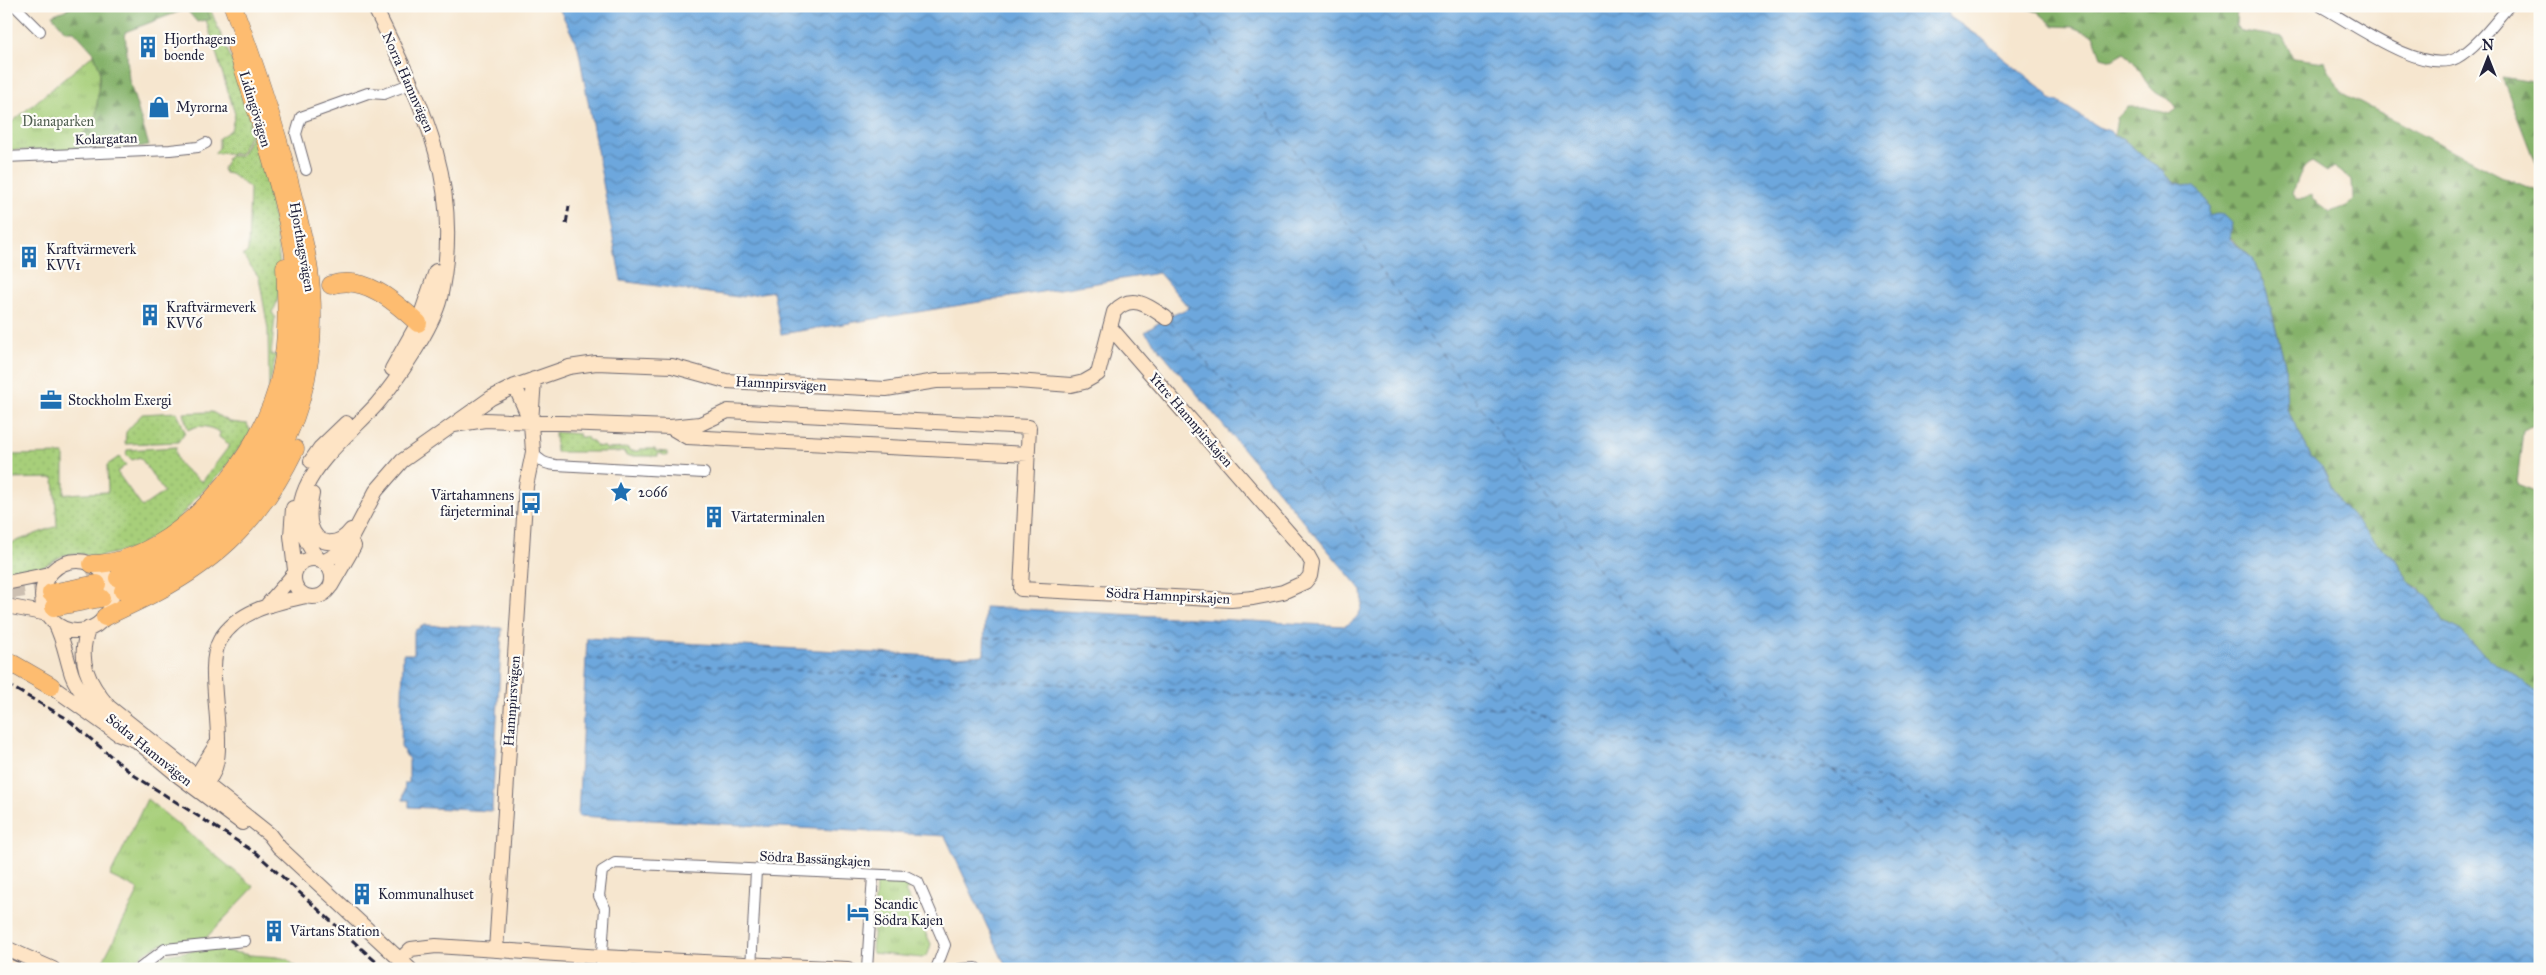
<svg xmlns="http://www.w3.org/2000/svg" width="2546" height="975" font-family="'IM FELL Great Primer',serif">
  <defs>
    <pattern id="grass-dots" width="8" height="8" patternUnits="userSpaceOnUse" patternTransform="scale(1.25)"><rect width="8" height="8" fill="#a7cf7a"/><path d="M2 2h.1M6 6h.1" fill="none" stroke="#8fb16a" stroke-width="1.8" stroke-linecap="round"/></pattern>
    <pattern id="forest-firs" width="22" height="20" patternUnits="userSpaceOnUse" patternTransform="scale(1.25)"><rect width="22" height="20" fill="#85b26a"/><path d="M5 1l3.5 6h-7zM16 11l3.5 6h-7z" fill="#6c9058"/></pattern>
    <pattern id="park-tufts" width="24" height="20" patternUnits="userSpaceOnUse" patternTransform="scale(1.25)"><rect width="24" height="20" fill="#a7cf7a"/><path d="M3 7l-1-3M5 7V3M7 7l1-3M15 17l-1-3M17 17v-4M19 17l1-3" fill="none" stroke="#8fb16a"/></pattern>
    <pattern id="water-waves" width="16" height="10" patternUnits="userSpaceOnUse" patternTransform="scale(1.25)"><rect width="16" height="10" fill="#6da7dd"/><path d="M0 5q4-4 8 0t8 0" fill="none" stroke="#5988b4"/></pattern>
  </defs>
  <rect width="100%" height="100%" fill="#fdfcf7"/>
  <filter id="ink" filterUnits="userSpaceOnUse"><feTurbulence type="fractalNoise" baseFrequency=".02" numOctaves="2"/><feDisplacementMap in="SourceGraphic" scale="10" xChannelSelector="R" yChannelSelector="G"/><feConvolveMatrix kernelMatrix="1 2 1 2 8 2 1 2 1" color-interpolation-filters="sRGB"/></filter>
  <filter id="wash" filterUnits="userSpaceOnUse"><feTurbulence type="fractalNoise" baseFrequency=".0096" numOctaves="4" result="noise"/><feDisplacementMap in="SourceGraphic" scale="20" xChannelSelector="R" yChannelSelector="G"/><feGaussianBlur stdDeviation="1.12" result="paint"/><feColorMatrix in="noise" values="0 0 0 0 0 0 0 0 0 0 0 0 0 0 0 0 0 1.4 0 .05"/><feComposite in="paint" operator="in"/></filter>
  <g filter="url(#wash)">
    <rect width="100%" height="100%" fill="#f6e6cf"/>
    <!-- grass -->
    <path fill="url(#grass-dots)" stroke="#64785a" d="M205 6H209C218 30 230 53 238 77 253 119 298 280 272 312L275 317 271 355H276L269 388 268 329 259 277 243 256 248 251 250 188 231 174 225 173 223 169 229 156H241L252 134 249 123 250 134 240 154 214 153 219 148V138L231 130 235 114 206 20 210 19Z
      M177 412 185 432 178 442 125 444 126 432 142 414Z
      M212 412 230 422 247 424 251 432 222 472 195 499 174 524 133 549 97 557 80 554 64 555 39 569 6 578V545L57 526 54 478 6 479V455L64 454V494L108 492 107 465 119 457 126 465 117 472 142 507 164 492 140 457 132 460 126 454 127 450 176 447C173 465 189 472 202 482L230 445 219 437 220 432C209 427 200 423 188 430L184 413Z
      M555 432 579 434 580 437H587L588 440 593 441 596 446 605 447 606 449 628 448 629 451H640V449H655V451L667 452V456L658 453V456H626L625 452H556Z"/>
    <!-- forest -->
    <path fill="url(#forest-firs)" stroke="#546a52" fill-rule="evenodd" d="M75 6H205L211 19 197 22 186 9 125 32 129 80 149 146 72 150 96 116 100 70 94 53 74 31H65L52 15Z
      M2020 6H2237L2236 26 2241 31 2283 37 2293 58 2325 62 2341 92 2501 176 2537 191 2540 186V423L2523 430 2517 484 2540 493V694L2490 660 2475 647 2461 631 2444 622 2419 588 2410 583 2395 559 2378 545 2348 513 2339 502 2322 467 2311 456 2287 409 2285 364 2266 290 2253 259 2208 216 2183 185 2175 183 2167 176 2164 171 2146 159 2122 138 2114 136 2117 118 2128 107H2144L2170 114 2177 109C2172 97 2162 99 2153 90 2141 79 2140 64 2124 53L2112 60 2101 57 2093 35 2073 27 2054 26 2038 12ZM2312 162 2327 172 2333 167 2352 180 2353 199 2347 206 2330 212 2312 199 2311 194 2304 199H2297L2293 194C2297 182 2300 167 2312 162Z
      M2502 77 2540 83V176Z"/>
    <!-- park -->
    <path fill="url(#park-tufts)" stroke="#64785a" d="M94 54 100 70 96 116 72 150H6V127Z
      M147 799 254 887 206 938C166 941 156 941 125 969H99L139 890 110 876Z
      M893 880 905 882 911 887 905 891 931 944 928 954 922 958 872 953 876 883Z
      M210 948 250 955 277 957 287 959 298 969H146L165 955Z"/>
    <!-- water -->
    <path fill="url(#water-waves)" stroke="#48648c" d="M558 6H1945L1950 17 1983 39 2003 58 2046 92 2051 100 2057 101 2098 127 2110 131 2114 136 2122 138 2146 159 2164 171 2167 176 2175 183 2194 187 2202 194 2209 206V216L2217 214 2224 215 2232 223 2230 239 2253 259 2266 290 2285 364 2287 409 2311 456 2322 467 2339 502 2378 545 2395 559 2410 583 2431 599 2444 622 2461 631 2475 647 2490 660 2540 694V969H1007L945 836 578 816 587 638 954 657 984 655 985 607 1345 626C1360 618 1364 608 1362 591L1145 332 1166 318 1189 308 1159 273 781 334 773 291 738 297 621 281 578 47Z
      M424 625 502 628 492 811 409 807V800H403L405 783H409V760L401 747 403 654H414V631Z"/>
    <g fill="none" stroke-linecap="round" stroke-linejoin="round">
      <!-- ferry -->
      <path stroke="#40577c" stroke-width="1" stroke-dasharray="6 5" stroke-linecap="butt" d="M1190 6 1624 605 1830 768
        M1170 322 1520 708
        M985 638 1479 662
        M586 659 1521 709 1605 739 1738 753 1881 778 2000 833 2186 969
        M1833 770 2083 969"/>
    </g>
  </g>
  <g filter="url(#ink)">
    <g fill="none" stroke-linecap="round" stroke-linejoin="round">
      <!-- highway-tunnel -->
      <path stroke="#ccbfb1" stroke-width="18" stroke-dasharray="18 9" stroke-linecap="butt" d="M88 575 115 564
        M6 591 54 583"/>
      <!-- street casing -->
      <g stroke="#6c676f" stroke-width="12">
        <path id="street" d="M15 6 40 31
          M2320 6C2351 23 2424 76 2457 58 2477 47 2494 23 2509 6
          M2539 6H2540
          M6 157 170 150 198 147 206 143
          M306 170 296 134 301 117 368 93 384 94 412 83
          M533 452C539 461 545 464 556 465L704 473
          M139 969 165 949 245 941
          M601 969 605 908 599 896 602 871 615 863 906 876 918 882 945 945 936 969
          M751 969 756 870
          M867 969 873 875
          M960 969 976 968"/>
      </g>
      <!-- secondary casing -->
      <g stroke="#6c676f" stroke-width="16">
        <path id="secondary" d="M392 369 418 323 436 271
          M515 386 530 420
          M454 425 485 420 670 427 700 424 728 411 1029 427 1021 589 1231 600 1253 598 1283 592 1305 582 1310 576 1312 563 1307 554 1110 327
          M670 427 687 437 1028 454
          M311 461 320 448 346 423
          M312 494C310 504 308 516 311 526 318 548 339 546 351 530
          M293 508 291 536 295 570
          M294 578a19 19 0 1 1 38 0a19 19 0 1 1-38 0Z
          M320 561C265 497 336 449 376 405 396 382 433 327 440 298 465 185 422 104 374 6
          M42 596a35 35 0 1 1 70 0a35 35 0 1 1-70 0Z
          M323 562 345 550 376 491 402 461 491 398 515 386 569 367 596 363 672 366 726 381 886 389 936 381 1003 380 1071 385 1084 382 1098 374 1114 312C1131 292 1149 306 1166 318
          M6 583 50 574
          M331 586 354 546
          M268 604 294 574
          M6 606 48 614
          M55 623C64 640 66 657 72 675 79 694 97 708 112 721
          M89 628C76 659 88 683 109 707L269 834 279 847 410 969
          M51 686 117 733 135 740
          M131 736 180 777 242 823
          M196 782 197 775 216 745
          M200 786C239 769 200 674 220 640 238 610 275 603 306 596
          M6 948 53 969
          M496 950 526 486 533 452 531 423 534 379
          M400 960 411 949 436 946 602 957 848 969
          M6 965 14 969"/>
      </g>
      <!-- highway casing -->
      <g stroke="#6c676f" stroke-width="19">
        <path id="highway" d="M331 285C365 274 395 302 418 323
          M92 564C178 564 266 451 281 373 288 339 287 302 285 267
          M118 578C179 552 232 512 264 452 282 419 296 383 299 345 307 253 264 134 236 46
          M123 591C248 537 322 427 311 290 309 259 301 230 294 201 278 134 257 70 233 6
          M51 593 97 584
          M54 607 101 598
          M105 617C122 608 140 601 156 592 221 558 263 515 295 449
          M6 660 51 686"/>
      </g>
      <!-- street -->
      <use href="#street" stroke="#fff" stroke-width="10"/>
      <!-- secondary -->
      <use href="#secondary" stroke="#fee4c5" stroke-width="14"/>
      <!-- highway -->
      <use href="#highway" stroke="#fdbc6f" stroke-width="18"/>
      <!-- rail -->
      <path stroke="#22223b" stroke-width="3" stroke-dasharray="8 4" stroke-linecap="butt" d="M566 224 569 206
        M6 684 66 718 132 774 256 853 384 969"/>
    </g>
  </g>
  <!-- icons -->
  <defs>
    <g id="building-bare" transform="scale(1.725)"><path d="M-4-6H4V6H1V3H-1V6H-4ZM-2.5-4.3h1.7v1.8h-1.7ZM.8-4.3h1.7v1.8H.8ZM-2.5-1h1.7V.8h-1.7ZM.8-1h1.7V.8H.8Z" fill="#1f6fb2" stroke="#fdfcf7" stroke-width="2.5" paint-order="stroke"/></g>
    <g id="shop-bare" transform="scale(1.725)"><path d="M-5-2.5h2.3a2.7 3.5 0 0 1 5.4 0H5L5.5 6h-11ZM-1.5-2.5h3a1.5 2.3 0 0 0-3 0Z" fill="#1f6fb2" stroke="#fdfcf7" stroke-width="2.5" paint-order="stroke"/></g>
    <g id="office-bare" transform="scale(1.725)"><path d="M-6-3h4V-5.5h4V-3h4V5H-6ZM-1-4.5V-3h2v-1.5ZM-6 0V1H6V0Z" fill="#1f6fb2" stroke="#fdfcf7" stroke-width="2.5" paint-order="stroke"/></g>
    <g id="sight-bare" transform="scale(1.725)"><path d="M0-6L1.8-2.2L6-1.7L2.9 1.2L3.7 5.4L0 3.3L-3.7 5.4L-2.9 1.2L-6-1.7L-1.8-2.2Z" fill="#1f6fb2" stroke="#fdfcf7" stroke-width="2.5" paint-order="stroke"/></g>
    <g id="bus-bare" transform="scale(1.725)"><path d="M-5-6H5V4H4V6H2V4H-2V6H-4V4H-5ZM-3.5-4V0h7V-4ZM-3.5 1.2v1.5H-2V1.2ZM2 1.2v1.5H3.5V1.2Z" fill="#1f6fb2" stroke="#fdfcf7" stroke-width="2.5" paint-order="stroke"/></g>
    <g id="hotel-bare" transform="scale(1.725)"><path d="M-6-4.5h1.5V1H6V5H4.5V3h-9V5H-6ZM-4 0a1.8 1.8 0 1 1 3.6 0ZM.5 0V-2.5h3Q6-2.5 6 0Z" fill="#1f6fb2" stroke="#fdfcf7" stroke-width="2.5" paint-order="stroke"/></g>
  </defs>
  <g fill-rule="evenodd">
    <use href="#building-bare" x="148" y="47"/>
    <use href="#shop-bare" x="159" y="107"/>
    <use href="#building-bare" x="29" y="257"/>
    <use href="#building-bare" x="150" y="315"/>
    <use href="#office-bare" x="51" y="400"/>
    <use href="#sight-bare" x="621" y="492"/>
    <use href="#bus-bare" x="531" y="503"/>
    <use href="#building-bare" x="714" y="517"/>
    <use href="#building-bare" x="362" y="894"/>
    <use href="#hotel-bare" x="858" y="912"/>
    <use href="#building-bare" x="274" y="931"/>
  </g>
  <g text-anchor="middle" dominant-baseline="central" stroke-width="4.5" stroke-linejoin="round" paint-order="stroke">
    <!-- poi labels -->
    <g font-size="14" fill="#22223b" stroke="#fdfcf7" text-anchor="start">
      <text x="164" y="39">Hjorthagens<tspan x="164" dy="16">boende</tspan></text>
      <text x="176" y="107">Myrorna</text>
      <text x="46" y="249">Kraftvärmeverk<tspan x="46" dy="16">KVV1</tspan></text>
      <text x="166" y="307">Kraftvärmeverk<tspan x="166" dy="16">KVV6</tspan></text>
      <text x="68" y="400">Stockholm Exergi</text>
      <text x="638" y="492">2066</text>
      <text x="514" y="495" text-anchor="end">Värtahamnens<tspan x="514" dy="16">färjeterminal</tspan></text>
      <text x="731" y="517">Värtaterminalen</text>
      <text x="378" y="894">Kommunalhuset</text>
      <text x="874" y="904">Scandic<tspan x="874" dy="16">Södra Kajen</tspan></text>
      <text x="290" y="931">Värtans Station</text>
    </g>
    <!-- street labels -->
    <g font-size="14" fill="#22223b" stroke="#fdfcf7">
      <text transform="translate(408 82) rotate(66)">Norra Hamnvägen</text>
      <text transform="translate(255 109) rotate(73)">Lidingövägen</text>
      <text transform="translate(106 139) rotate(-2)">Kolargatan</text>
      <text transform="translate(302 247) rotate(80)">Hjorthagsvägen</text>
      <text transform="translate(781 384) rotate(3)">Hamnpirsvägen</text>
      <text transform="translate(1191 420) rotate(49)">Yttre Hamnpirskajen</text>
      <text transform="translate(1168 596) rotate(3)">Södra Hamnpirskajen</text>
      <text transform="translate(512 701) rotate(-86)">Hamnpirsvägen</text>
      <text transform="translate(149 750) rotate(39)">Södra Hamnvägen</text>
      <text transform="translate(815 859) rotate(3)">Södra Bassängkajen</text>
    </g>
    <!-- park labels -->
    <g font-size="14" fill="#515f51" stroke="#fdfcf7">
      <text x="58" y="121">Dianaparken</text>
    </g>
  </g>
  <!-- margin -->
  <rect width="2546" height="975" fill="none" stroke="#fdfcf7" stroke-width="25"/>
  <!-- north arrow -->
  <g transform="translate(2488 58)" stroke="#fdfcf7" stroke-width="4" paint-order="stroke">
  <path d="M0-4L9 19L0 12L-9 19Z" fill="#22223b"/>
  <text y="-8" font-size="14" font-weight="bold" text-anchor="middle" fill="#22223b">N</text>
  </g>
</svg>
